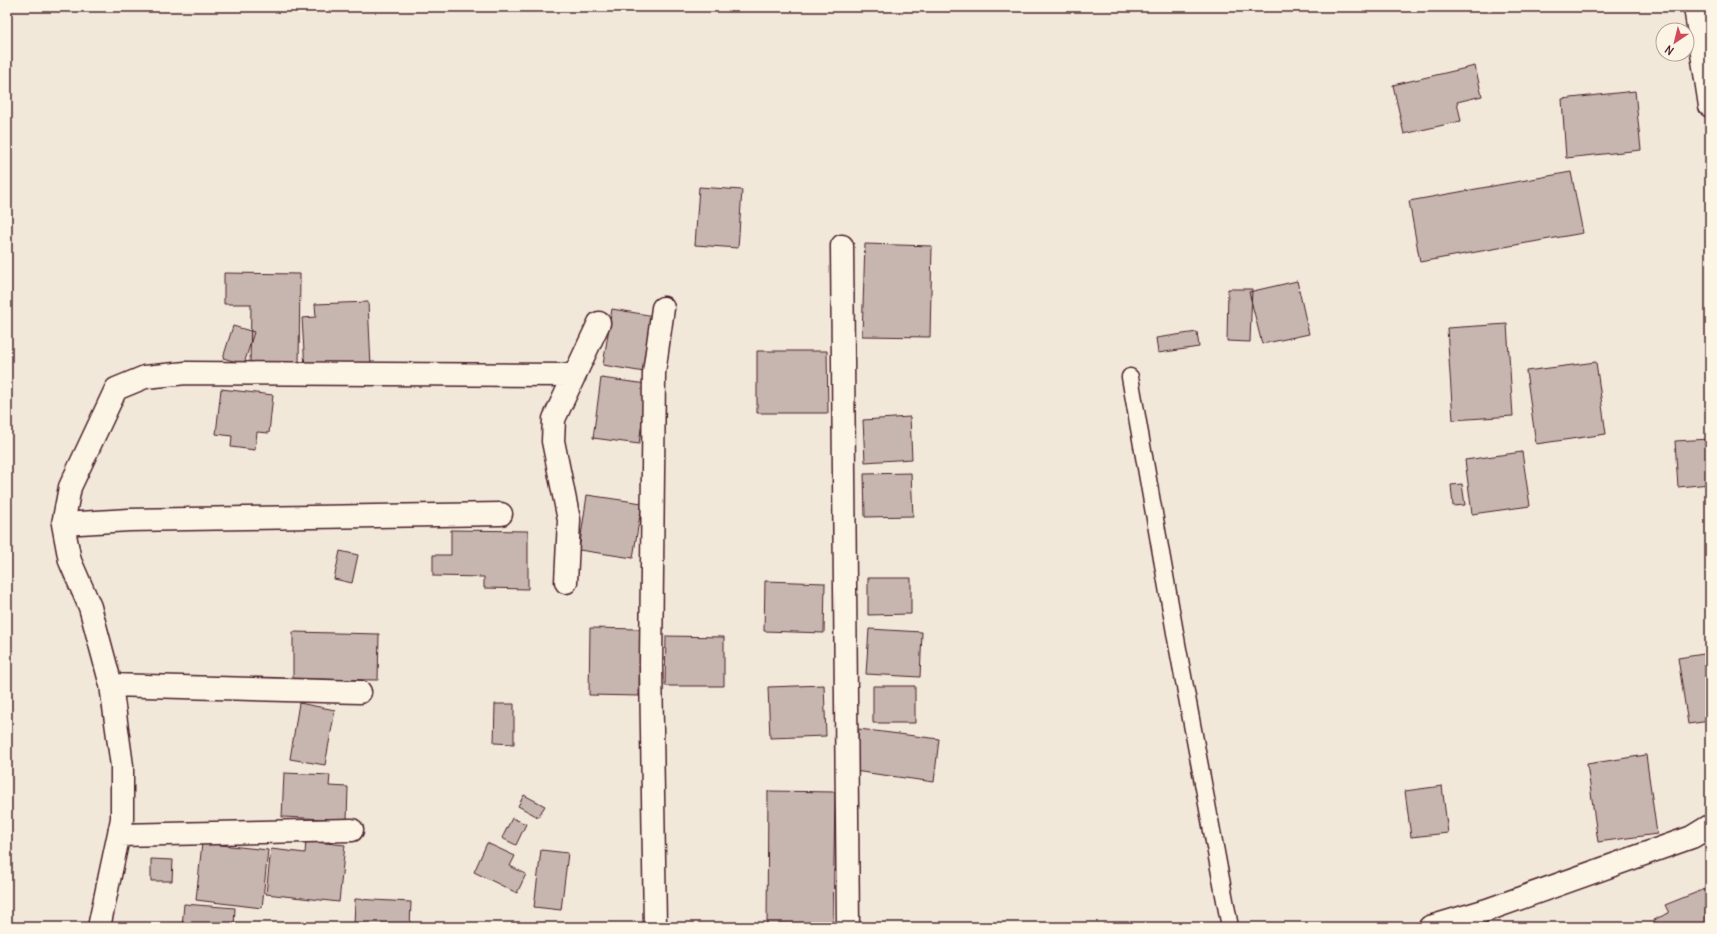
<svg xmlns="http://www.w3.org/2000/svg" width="1717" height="934" font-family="Delius,sans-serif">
  <rect width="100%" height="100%" fill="#f1e8da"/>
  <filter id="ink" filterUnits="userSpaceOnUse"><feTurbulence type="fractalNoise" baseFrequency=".025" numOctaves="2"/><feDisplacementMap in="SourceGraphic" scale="8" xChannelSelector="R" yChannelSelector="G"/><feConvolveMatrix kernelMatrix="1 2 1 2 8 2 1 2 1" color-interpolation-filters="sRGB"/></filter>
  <g filter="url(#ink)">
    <!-- building -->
    <path fill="#c7b6af" stroke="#4a1f2b" d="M1475 66 1482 96 1457 102 1461 121 1404 134 1393 85Z
      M1635 91 1641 150 1566 158 1562 99Z
      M1571 172 1583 233 1420 262 1409 201Z
      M699 187 742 190 738 248 695 245Z
      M865 244 932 246 930 337 862 336Z
      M224 273 300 274 299 367H250L251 304H224Z
      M1297 281 1309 334 1262 344 1249 292Z
      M1228 289H1252L1250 342 1227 341Z
      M368 302 371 367 305 369 302 318 316 317 315 304Z
      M612 309 654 316 644 372 603 365Z
      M1507 324 1513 416 1453 420 1447 328Z
      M233 326 254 332 244 364 223 358Z
      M1197 332 1199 347 1158 353 1156 338Z
      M757 351H827L828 413H757Z
      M1596 362 1606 434 1536 444 1526 371Z
      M601 378 647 384 639 444 593 438Z
      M221 389 273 395 269 433 257 432 255 450 231 447 232 436 216 434Z
      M910 417 912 459 865 462 863 420Z
      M1710 439V484L1678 487 1675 441Z
      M1522 452 1530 506 1472 514 1465 460Z
      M911 473 913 516 865 517 864 474Z
      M1462 484 1465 505 1453 506 1451 485Z
      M587 495 642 503 633 558 579 550Z
      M451 530 528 531V589L484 588V577L433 576V555H451Z
      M340 551 358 555 352 583 334 579Z
      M868 578H911V614L868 615Z
      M765 581 825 583 824 633 764 631Z
      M590 628 640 629 639 696 589 695Z
      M869 629 922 632 920 677 866 674Z
      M293 632 379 634 378 680 293 679Z
      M666 636 724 637V686H665Z
      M1710 653V721L1688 724 1678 658Z
      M824 685 826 736 770 738 768 687Z
      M873 686H915V723H873Z
      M299 703 335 710 325 765 290 759Z
      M495 704H514V744L494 743Z
      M859 729 939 739 934 782 854 771Z
      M1646 755 1657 834 1598 842 1587 764Z
      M284 773 330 775 329 786 348 787 347 820 282 817Z
      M1442 786 1448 833 1411 837 1405 791Z
      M768 791 835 792 833 927H767Z
      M524 795 545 806 538 817 518 806Z
      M512 818 526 824 516 845 502 838Z
      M306 841 345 845 339 902 266 894 271 849 305 853Z
      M202 843 268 850 262 908 196 900Z
      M487 843 515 856 510 866 526 874 517 893 474 872Z
      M541 850 568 853 561 910 534 907Z
      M151 859 173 860 172 881H151Z
      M1710 887V927H1656L1653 920 1669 913 1665 905Z
      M355 899 411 902 410 927H354Z
      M184 904 235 908 234 927H182Z"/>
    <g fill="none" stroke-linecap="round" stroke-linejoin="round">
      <!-- lane casing -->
      <g stroke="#4a1f2b" stroke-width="19">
        <path id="lane" d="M1130 377 1177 644 1230 927"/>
      </g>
      <!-- street casing -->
      <g stroke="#4a1f2b" stroke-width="25">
        <path id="street" d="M1695 7 1710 106
          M842 246 848 927
          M63 524 129 520 501 514
          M566 582 569 520 553 441 554 419 599 323
          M111 685 360 692
          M119 835 352 830
          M99 927 122 819V766L111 685 90 607 70 561 63 524 70 487 116 389 145 377 186 373 575 375
          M655 927 651 665 654 373 663 308
          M1430 927 1487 910 1692 837 1710 826"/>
      </g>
      <!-- lane -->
      <use href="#lane" stroke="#fcf5e5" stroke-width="16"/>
      <!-- street -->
      <use href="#street" stroke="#fcf5e5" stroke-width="22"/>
    </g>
  </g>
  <!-- margin -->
  <rect width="1717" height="934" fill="none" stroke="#fcf5e5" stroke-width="24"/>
  <rect x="12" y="12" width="1693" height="910" fill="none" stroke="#4a1f2b" stroke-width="1.5" filter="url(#ink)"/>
  <!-- north arrow -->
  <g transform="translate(1675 42) rotate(215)"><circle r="19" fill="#fcf5e5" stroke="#b59f9b"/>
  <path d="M0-3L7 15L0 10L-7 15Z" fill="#d1495b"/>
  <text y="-6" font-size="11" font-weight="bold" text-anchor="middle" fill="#4a1f2b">N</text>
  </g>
</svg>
